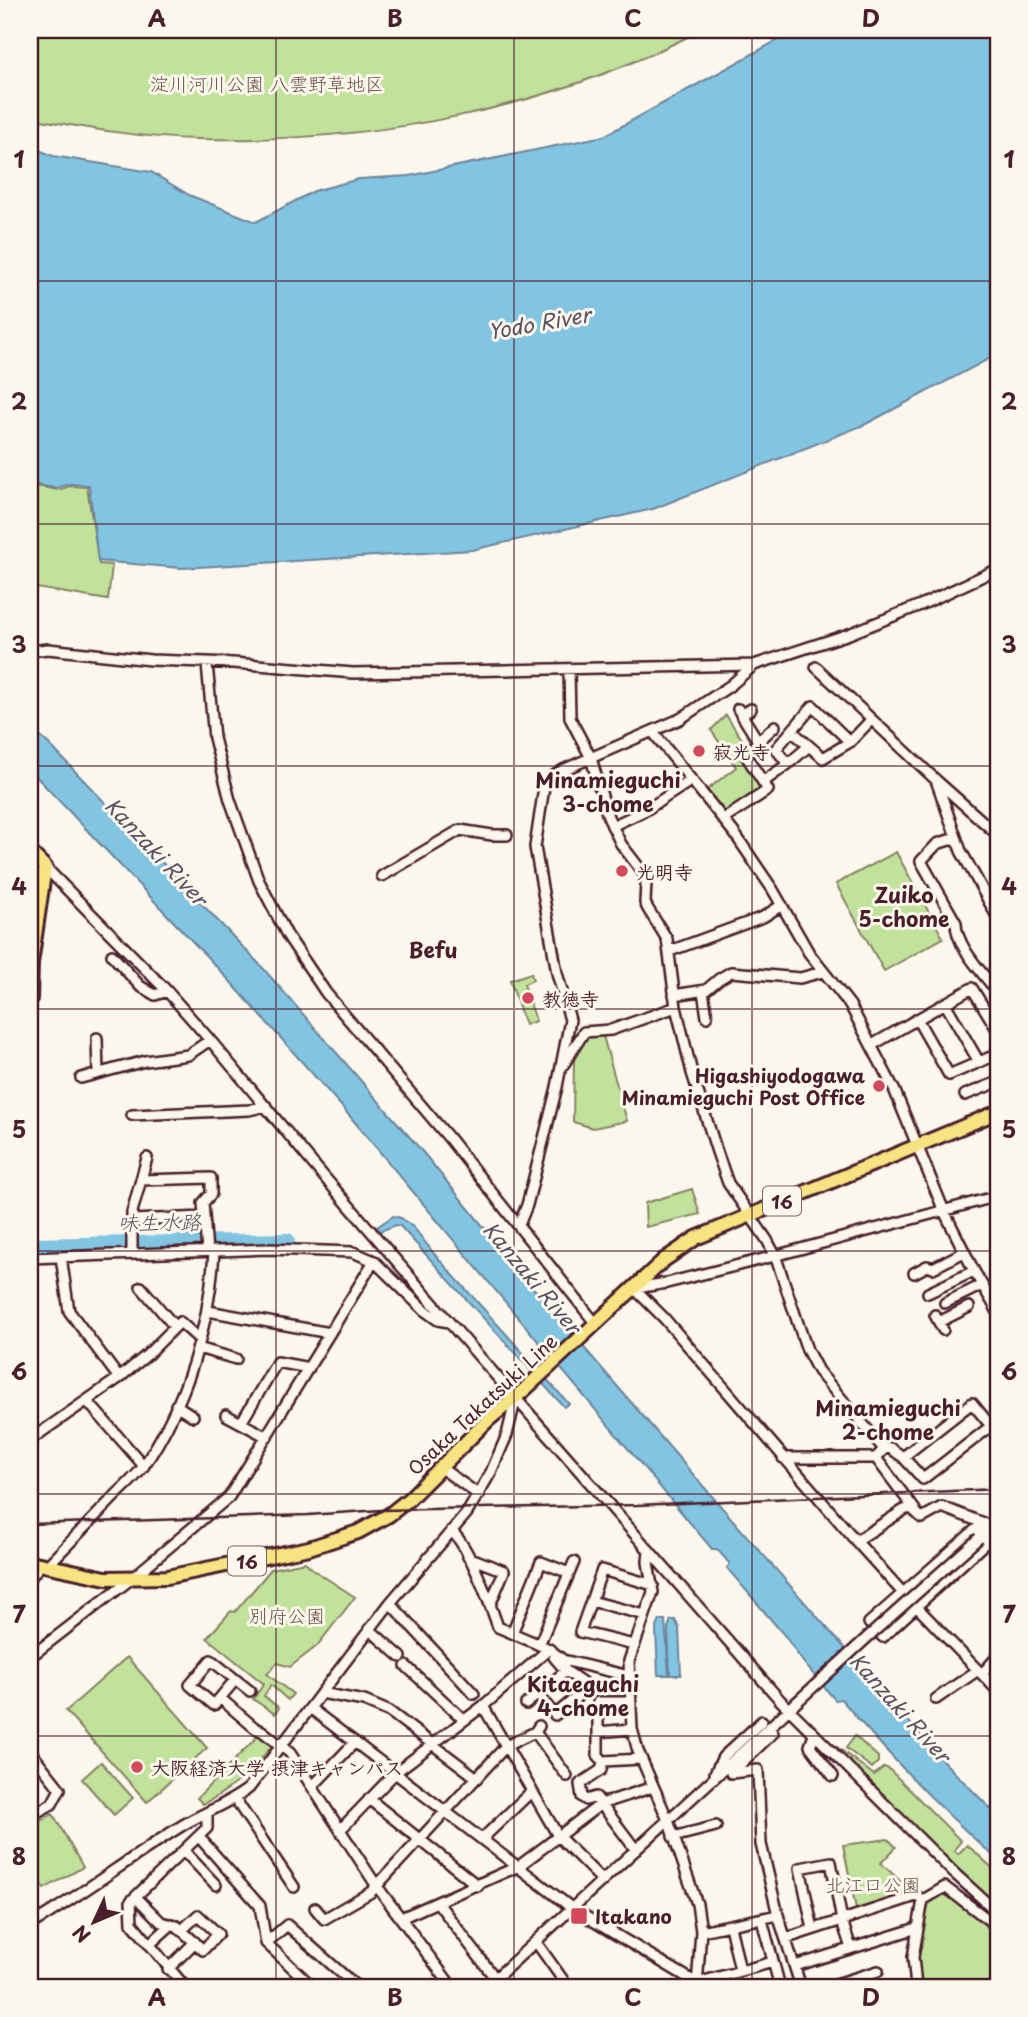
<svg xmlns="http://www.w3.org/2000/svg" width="1028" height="2017" font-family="'Playpen Sans','Klee One',sans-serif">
  <rect width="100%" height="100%" fill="#fbf7ec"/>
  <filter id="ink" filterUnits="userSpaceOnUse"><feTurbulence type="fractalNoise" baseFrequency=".0143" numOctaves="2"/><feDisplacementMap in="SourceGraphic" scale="14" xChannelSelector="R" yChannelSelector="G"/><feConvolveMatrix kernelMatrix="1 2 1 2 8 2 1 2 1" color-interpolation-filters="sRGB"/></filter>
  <g filter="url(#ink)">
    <!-- green -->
    <path fill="#c1e29b" stroke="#868063" stroke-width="2" d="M30 30H701C547 111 371 143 198 139 142 138 85 128 30 118Z
      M30 485 58 490 70 486 87 487 99 564 112 565 108 600 30 587Z
      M726 715 747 747 743 753 763 789 726 813 707 790 736 767 711 730Z
      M896 852 943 938 884 971 836 884Z
      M531 973 533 980 524 984 536 1021 525 1025 510 980Z
      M603 1036 627 1121 593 1128 573 1122 574 1060 586 1037Z
      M692 1189 700 1214 646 1227 645 1203Z
      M305 1562 315 1571 355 1597 317 1646 290 1667 277 1663 267 1674 293 1694 288 1700 271 1685 264 1696 279 1708 275 1714 253 1699 264 1684 207 1638 231 1611 235 1612 271 1569Z
      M127 1657 207 1748 147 1802 66 1711Z
      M260 1734 273 1744C254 1769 232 1790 203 1804L197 1798Z
      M820 1734 874 1775 884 1767 889 1769 961 1841 954 1850 958 1854 967 1845 998 1873V1907L957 1870Z
      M855 1736 878 1757V1762L872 1768 846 1748Z
      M101 1762 133 1798 114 1815 82 1779Z
      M53 1814 83 1867 44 1889 33 1870 35 1889 30 1901V1827Z
      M888 1839 896 1847 881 1863 914 1894 857 1914 843 1845Z
      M941 1894H948L992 1931 998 1932V1987H921L918 1957 925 1904Z"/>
    <!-- water -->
    <path fill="#82c5e3" stroke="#6c8399" stroke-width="2" d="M796 30H998V354L866 424 653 509 472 550 182 568 98 561 89 485 69 484 56 488 30 484V146L53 156 151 172 189 195 256 222 314 191 359 179 409 176 604 136Z
      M30 728 49 744 262 967 421 1150 544 1301 690 1471 945 1763 998 1816V1860C941 1810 890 1757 841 1699L835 1700 803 1662 785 1636 727 1568 730 1564 717 1549H712L343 1108 229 980 30 770Z
      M393 1216 401 1218 414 1228 436 1256 569 1404 564 1407 400 1226 396 1225 380 1231 377 1227Z
      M660 1620H665L669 1675H658L656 1630Z
      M671 1620H675L679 1628 681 1675H670L668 1628Z"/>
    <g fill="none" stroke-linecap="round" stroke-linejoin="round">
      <!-- river -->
      <path stroke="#82c5e3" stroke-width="14" d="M30 1245 288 1240"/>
      <!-- minor casing -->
      <g stroke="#4a1f2b" stroke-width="14">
        <path id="minor" d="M30 651 48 649 151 660 233 663 353 673 754 665 849 634 923 604 998 569
          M207 664 214 738 230 800 259 881 287 935 326 993 448 1137 596 1324
          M816 667 937 781 998 835
          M569 670 570 718 591 758 608 817 621 844 644 874 646 882 645 903 648 909 667 939 676 1007 692 1073 717 1152 728 1183 767 1240 775 1255 807 1350 818 1371 884 1449 876 1458H783
          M738 709 758 741
          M741 715 751 709
          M652 731 735 834 773 890 809 953 850 1005 894 1089 944 1211 974 1271 998 1312
          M793 732 823 758 850 742 871 720
          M809 746 788 764 776 749 813 706 850 742
          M763 782 788 764
          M937 783 961 851 998 918
          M724 819 768 790 745 754 775 726
          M612 826 646 810 692 780
          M955 838 937 844 921 861 956 923C956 944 978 968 991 984L998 983
          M45 867 167 991 210 1040 314 1165 449 1322 780 1700 954 1873 998 1913
          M382 876 460 830 492 835H507
          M670 951 763 917 782 905
          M112 955 140 986 155 995 167 991
          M703 991 707 1017
          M674 995 706 990 719 979 731 972 800 978 823 972
          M945 1003 979 1062
          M917 1019 949 1075 998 1054
          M97 1038 98 1073
          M872 1045 972 988 998 1031
          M562 1067 584 1032 611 1030 676 1007
          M81 1078 145 1061 188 1055 210 1040
          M965 1095 998 1082
          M132 1115 249 1110 266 1106
          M141 1180 211 1178V1194L203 1203 207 1251
          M132 1220 204 1217
          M519 1225 527 1205 557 1087 570 1020 557 973 535 847 544 787 552 777 563 770 680 719 731 685 754 665
          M132 1253V1212L147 1158
          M30 1258 268 1249 353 1252 374 1261 424 1310 438 1320 449 1322
          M914 1273 927 1266 933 1268 964 1252
          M141 1287 175 1327
          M634 1288 664 1318 856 1541 903 1593
          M636 1288 667 1283 763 1259 998 1196
          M928 1293 974 1271
          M945 1303 982 1285
          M208 1311 330 1333
          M935 1315 943 1330
          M939 1322 969 1307
          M198 1348 236 1359
          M119 1378 147 1355 180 1322 199 1339
          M87 1401 144 1466
          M176 1405 193 1416
          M226 1415 267 1437
          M241 1423 277 1362 309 1368
          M30 1440 119 1378 69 1311 61 1257
          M884 1449 890 1448 903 1457 923 1479 991 1426 972 1403 903 1457
          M876 1458 915 1510
          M441 1468 479 1495
          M983 1523 869 1623 883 1637 996 1533
          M451 1531C468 1544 490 1604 498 1627L549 1649 563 1660 629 1676
          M979 1538 998 1523
          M856 1541 904 1510 911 1508 922 1518 942 1507 983 1523 998 1536
          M649 1550 648 1562 653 1592 629 1661 632 1729 638 1751 668 1820 697 1904 701 1931 697 1986
          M468 1557 504 1571 490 1605
          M46 1567C68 1544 91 1521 113 1498 123 1488 135 1478 143 1467 186 1404 210 1326 214 1251
          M30 1578 40 1565
          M591 1601 645 1615
          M390 1603 474 1694
          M917 1607 998 1691
          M369 1629 401 1657
          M512 1633 541 1562 569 1573
          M539 1645 574 1562
          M634 1645 580 1632 602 1570 653 1585
          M30 1657 131 1579 229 1497 374 1261
          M406 1666 464 1720
          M982 1674 998 1656
          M250 1691 211 1660 190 1685 214 1705 220 1698 255 1728 262 1731 290 1753 376 1885 452 1987
          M321 1693 364 1701 390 1712 477 1778
          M538 1695 555 1715 589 1687 566 1671 554 1657
          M220 1698 235 1680
          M936 1699 978 1670
          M598 1702H631
          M526 1704 566 1671
          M483 1706 558 1836 603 1881
          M310 1708 573 1909 697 1983 773 1962
          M594 1709 598 1718V1732
          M632 1729 598 1732V1755L603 1761 601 1770 580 1784 582 1797 586 1800 596 1797 636 1850
          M535 1732 567 1776
          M814 1735 810 1746 833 1776
          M30 1751 60 1789 52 1804 30 1816
          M603 1761 641 1759
          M732 1772 773 1733
          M715 1773 723 1757 762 1721
          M731 1773 758 1770 761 1844 778 1915 801 1987
          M312 1787 355 1742
          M235 1799 294 1887
          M369 1799 478 1886
          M340 1830 396 1772 483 1706 549 1649
          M199 1837 260 1906 266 1943 313 1987
          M673 1837 716 1826
          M483 1838 532 1791
          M184 1851 216 1885
          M136 1897 161 1922 177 1926 203 1950 218 1934 198 1915 182 1930
          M438 1903 495 1978
          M315 1908 324 1919 371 1892 506 1746 535 1732 539 1726
          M401 1918 519 1866 601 1804 653 1787
          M762 1920 780 1987
          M30 1925C83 1894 131 1857 183 1825 205 1812 229 1804 249 1788L390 1603 467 1513 491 1472 507 1435 516 1397
          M730 1926 740 1970
          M813 1929 800 1868 831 1862 842 1921 851 1948
          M701 1931 778 1915
          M787 1938 916 1896 923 1900
          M536 1942 568 1987
          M266 1943 287 1925 357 1987
          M150 1944 172 1924
          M795 1966 917 1928
          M168 1969 195 1942
          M185 1987 132 1923 131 1901 207 1828V1813
          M486 1987 870 1635
          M826 1987 878 1971
          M916 1987 913 1957 923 1900 945 1887 998 1927"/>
      </g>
      <!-- major casing -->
      <g stroke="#4a1f2b" stroke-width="18">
        <path id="major" d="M30 852 45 867 31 963 30 999
          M30 1562 106 1578 167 1577 309 1548 358 1532 389 1515 409 1499 489 1419 523 1391 664 1260 696 1238 998 1112"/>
      </g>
      <!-- minor -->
      <use href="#minor" stroke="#fbf7ec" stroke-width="9"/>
      <!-- major -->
      <use href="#major" stroke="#f6e381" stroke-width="12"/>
      <!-- rail -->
      <path stroke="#4a1f2b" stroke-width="2.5" d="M30 1524 308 1515 381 1510 637 1505 998 1489"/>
      <!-- minor-bridge casing -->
      <g stroke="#4a1f2b" stroke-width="14" stroke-linecap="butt">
        <path id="minor-bridge" d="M870 1635 979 1538"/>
      </g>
      <!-- minor-bridge -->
      <use href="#minor-bridge" stroke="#fbf7ec" stroke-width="9"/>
    </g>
  </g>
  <!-- grid -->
  <path fill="none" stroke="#4a1f2b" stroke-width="2" stroke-opacity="0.55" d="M276 30V1987M514 30V1987M752 30V1987M30 281H998M30 524H998M30 766H998M30 1009H998M30 1251H998M30 1494H998M30 1736H998"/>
  <!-- markers -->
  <g fill="#d1495b" stroke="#fbf7ec" stroke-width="2.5">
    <circle cx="699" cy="751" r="7"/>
    <circle cx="622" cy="871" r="7"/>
    <circle cx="528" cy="998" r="7"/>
    <circle cx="879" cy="1086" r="7"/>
    <circle cx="137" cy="1767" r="7"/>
    <rect x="570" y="1907" width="18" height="18" rx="3.5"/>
  </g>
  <g text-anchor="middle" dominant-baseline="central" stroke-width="6" stroke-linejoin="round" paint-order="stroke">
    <!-- shield labels -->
    <g fill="#fbf7ec" stroke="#7f6065" stroke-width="2">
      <rect x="763" y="1186.5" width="38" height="29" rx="5"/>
      <rect x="228" y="1546.5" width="38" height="29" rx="5"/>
    </g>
    <g font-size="18" font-weight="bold" fill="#4a1f2b">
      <text x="782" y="1201">16</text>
      <text x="247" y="1561">16</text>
    </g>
    <!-- park labels -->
    <g font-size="19" fill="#685047" stroke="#fbf7ec">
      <text x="267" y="83">淀川河川公園 八雲野草地区</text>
      <text x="287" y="1615">別府公園</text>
      <text x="873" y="1884">北江口公園</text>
    </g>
    <!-- poi labels -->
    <g font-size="19" font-weight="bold" fill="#4a1f2b" stroke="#fbf7ec" text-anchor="start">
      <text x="713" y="751">寂光寺</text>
      <text x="636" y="871">光明寺</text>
      <text x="542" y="998">教徳寺</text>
      <text x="865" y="1075" text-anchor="end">Higashiyodogawa<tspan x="865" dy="22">Minamieguchi Post Office</tspan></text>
      <text x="151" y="1767">大阪経済大学 摂津キャンパス</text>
      <text x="595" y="1916">Itakano</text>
    </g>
    <!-- street labels -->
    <g font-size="19" fill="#4a1f2b" stroke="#fbf7ec">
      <text transform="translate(482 1404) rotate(-43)">Osaka Takatsuki Line</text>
    </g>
    <!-- water labels -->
    <g font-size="21" font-style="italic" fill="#5b5162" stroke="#fbf7ec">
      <text transform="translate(539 322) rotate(-10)">Yodo River</text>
      <text transform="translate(157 851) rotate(47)">Kanzaki River</text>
      <text transform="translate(159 1221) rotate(-1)">味生水路</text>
      <text transform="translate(533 1277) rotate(50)">Kanzaki River</text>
      <text transform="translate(901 1707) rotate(48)">Kanzaki River</text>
    </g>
    <!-- neighbourhood labels -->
    <g font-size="21" font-weight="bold" fill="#4a1f2b" stroke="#fbf7ec">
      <text x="608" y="779">Minamieguchi<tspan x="608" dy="24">3-chome</tspan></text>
      <text x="904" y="894">Zuiko<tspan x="904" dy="24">5-chome</tspan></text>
      <text x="433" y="949">Befu</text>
      <text x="888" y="1407">Minamieguchi<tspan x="888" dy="24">2-chome</tspan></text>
      <text x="583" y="1683">Kitaeguchi<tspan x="583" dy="24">4-chome</tspan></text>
    </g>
  </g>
  <!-- margin -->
  <rect width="1028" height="2017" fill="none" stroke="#fbf7ec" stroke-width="77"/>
  <!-- north arrow -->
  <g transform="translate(94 1922) rotate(226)" stroke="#fbf7ec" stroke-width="5" paint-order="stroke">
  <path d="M0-5L12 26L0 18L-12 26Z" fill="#4a1f2b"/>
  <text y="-10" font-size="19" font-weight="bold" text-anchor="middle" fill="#4a1f2b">N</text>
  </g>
  <rect x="38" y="38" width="952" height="1941" fill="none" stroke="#4a1f2b" stroke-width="2.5"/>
  <g font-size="23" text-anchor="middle" font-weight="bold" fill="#4a1f2b">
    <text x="157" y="27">A</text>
    <text x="395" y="27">B</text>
    <text x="633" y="27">C</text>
    <text x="871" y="27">D</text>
    <text x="19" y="168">1</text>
    <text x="1009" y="168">1</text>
    <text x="19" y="410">2</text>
    <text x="1009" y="410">2</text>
    <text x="19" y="653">3</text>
    <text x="1009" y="653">3</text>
    <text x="19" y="895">4</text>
    <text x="1009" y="895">4</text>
    <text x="19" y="1138">5</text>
    <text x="1009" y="1138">5</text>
    <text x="19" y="1380">6</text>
    <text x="1009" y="1380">6</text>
    <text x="19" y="1623">7</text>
    <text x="1009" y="1623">7</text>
    <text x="19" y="1865">8</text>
    <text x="1009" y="1865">8</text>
    <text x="157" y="2006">A</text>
    <text x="395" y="2006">B</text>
    <text x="633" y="2006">C</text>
    <text x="871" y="2006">D</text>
  </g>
</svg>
